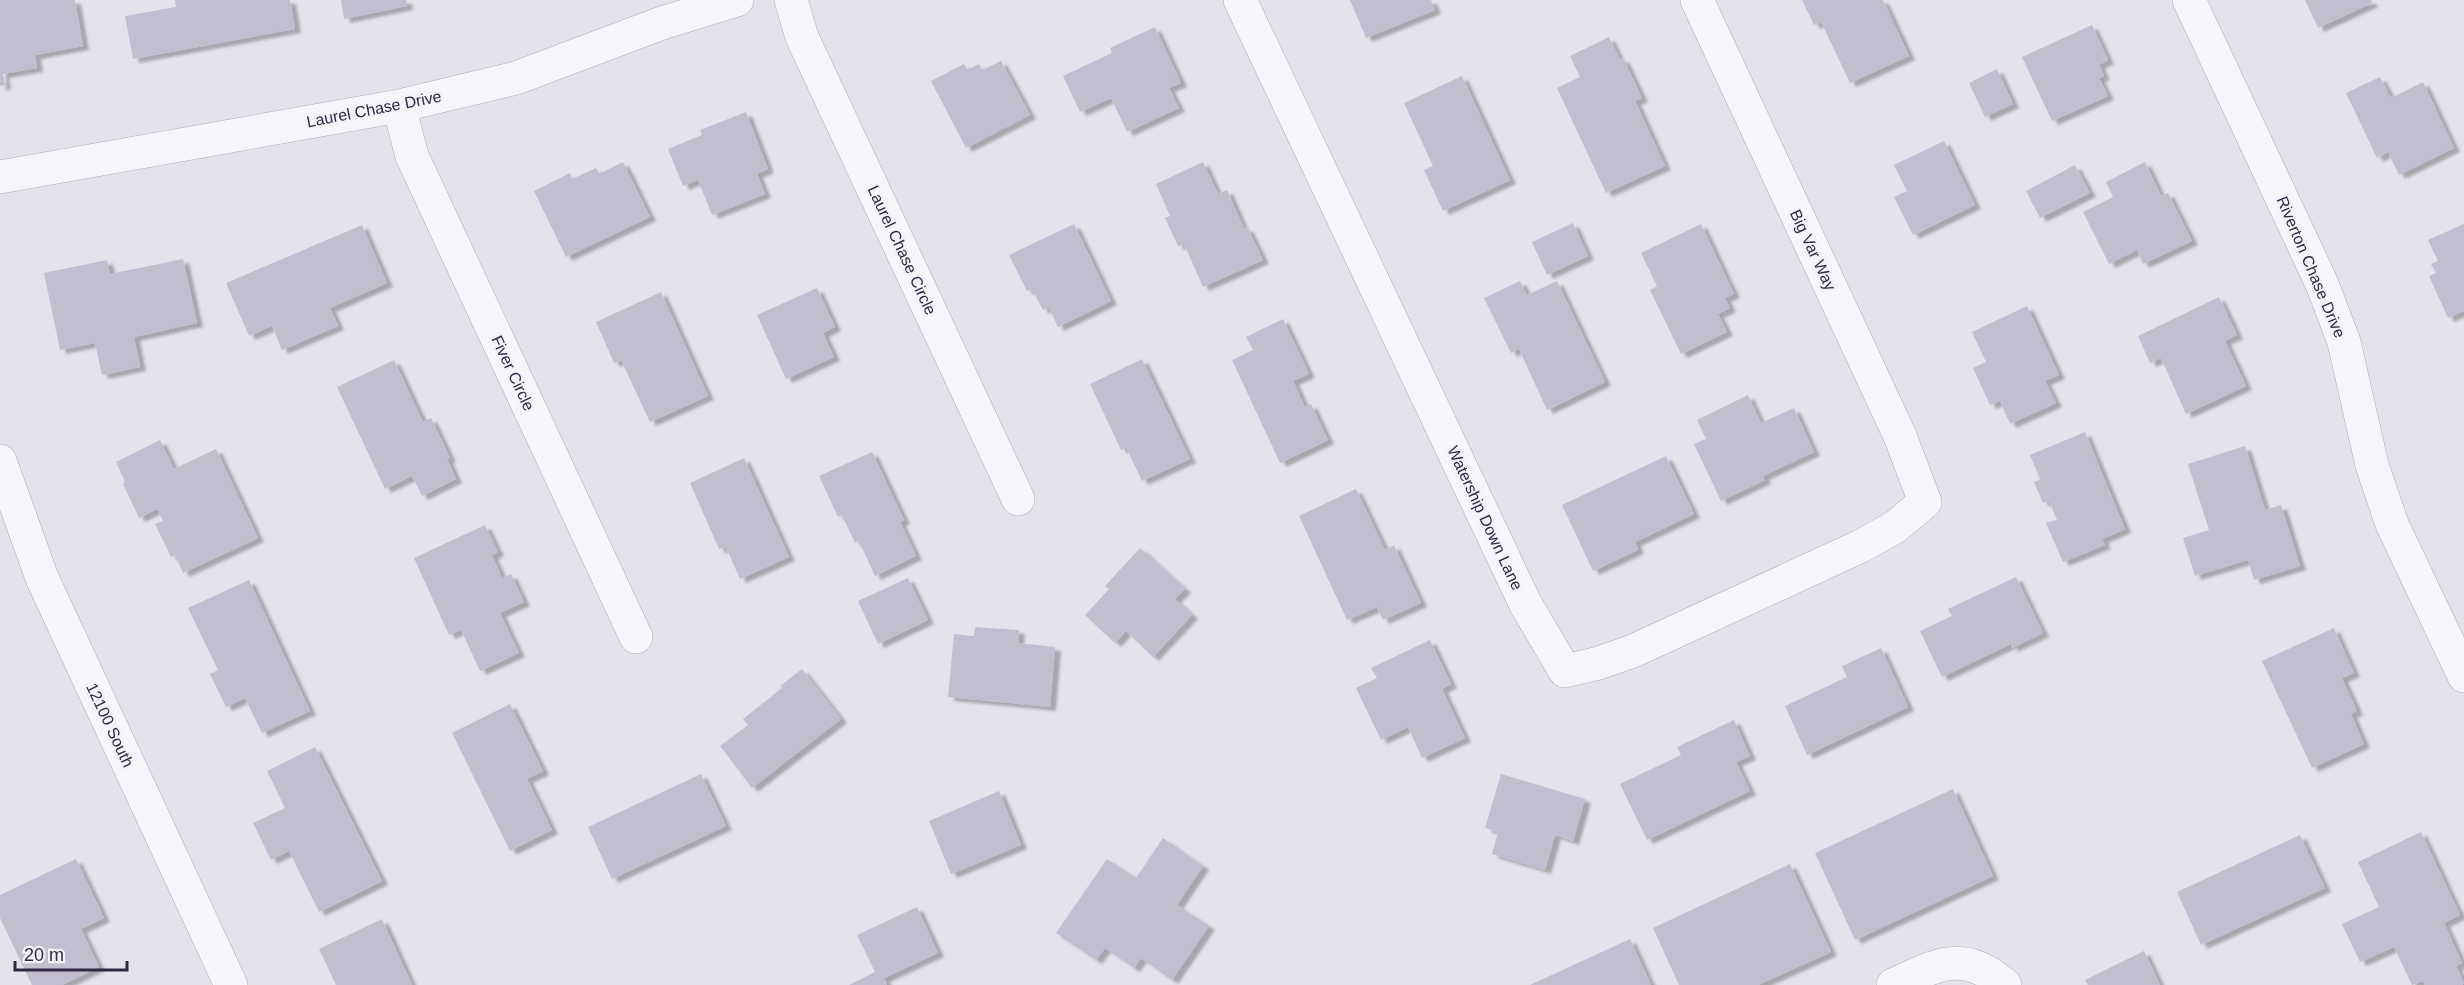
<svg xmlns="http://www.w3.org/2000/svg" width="2464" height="985" font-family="Arial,sans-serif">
  <defs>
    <filter id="shadow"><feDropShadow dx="6" dy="4" stdDeviation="1.5" flood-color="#0004"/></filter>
  </defs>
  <rect width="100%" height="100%" fill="#e4e2eb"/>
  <!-- building -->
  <path fill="#c3becf" filter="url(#shadow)" d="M0 0H75L83 46 35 55 37 68 3 74 5 85 0 86Z
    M175 0H290L295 29 133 59 125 16 176 7Z
    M341 0H406L407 6 344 19Z
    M1350 0H1431L1435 10 1366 38Z
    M1802 0H1883L1909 56 1850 83 1821 22 1814 25Z
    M2305 0H2371L2372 3 2318 28Z
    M2092 25 2108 60 2099 65 2104 76 2099 78 2108 96 2052 121 2022 57Z
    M1155 27 1181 83 1169 88 1179 108 1127 132 1111 98 1080 112 1063 76 1112 53 1110 48Z
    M1609 37 1620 60 1623 58 1642 98 1635 101 1665 166 1606 193 1557 88 1580 77 1570 56Z
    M1001 61 1030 115 966 148 931 81 964 64 967 70 979 64 982 70Z
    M1997 69 2013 104 1985 117 1969 83Z
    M1462 76 1510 180 1443 211 1424 170 1433 166 1404 103Z
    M2380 77 2391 98 2423 82 2454 148 2399 175 2388 152 2377 158 2346 93Z
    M746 112 768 169 757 174 765 194 712 215 698 180 683 186 668 149 702 135 700 130Z
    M1944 141 1975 205 1913 235 1894 197 1907 191 1894 165Z
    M623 162 650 217 566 257 534 191 570 173 572 179 596 168 599 174Z
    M1203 162 1218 194 1227 190 1244 229 1247 227 1263 260 1203 287 1184 244 1178 246 1165 218 1170 216 1156 184Z
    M2145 162 2161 196 2168 193 2192 241 2143 264 2137 250 2109 264 2083 212 2113 197 2106 182Z
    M2075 165 2090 193 2040 218 2026 191Z
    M1573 223 1588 256 1547 275 1532 242Z
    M1074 224 1111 301 1058 327 1049 307 1043 310 1032 289 1027 291 1009 255Z
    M1701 224 1734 294 1725 298 1730 308 1718 314 1727 332 1681 354 1650 290 1657 286 1641 253Z
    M2464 224V311L2448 318 2429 276 2436 273 2431 264 2438 261 2428 240Z
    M362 225 387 283 330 308 338 326 282 350 272 326 249 336 226 283Z
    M183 259 197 323 134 337 140 367 102 375 95 343 60 350 44 273 107 260 110 274Z
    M1520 281 1527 295 1557 281 1605 382 1547 410 1519 349 1511 353 1484 298Z
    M817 288 835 327 823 333 834 357 786 379 757 315Z
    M661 292 708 396 650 422 621 360 614 363 596 322Z
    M2219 297 2237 335 2225 341 2246 386 2186 414 2161 358 2150 363 2138 336Z
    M2027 306 2059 375 2045 381 2056 403 2010 424 2000 401 1990 405 1973 368 1986 362 1972 332Z
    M1283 319 1309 374 1293 381 1305 407 1311 404 1328 440 1280 463 1232 360 1253 350 1246 337Z
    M1142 359 1190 459 1142 481 1126 447 1121 450 1090 384Z
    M394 360 423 422 431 418 450 458 447 459 456 479 422 496 412 476 385 489 337 387Z
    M1748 395 1761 423 1794 408 1814 452 1763 476 1765 480 1721 501 1694 444 1706 439 1697 420Z
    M2085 432 2125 529 2102 539 2105 545 2063 562 2046 523 2057 520 2049 501 2043 503 2034 482 2040 479 2030 455Z
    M160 440 174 469 216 449 258 538 183 573 175 555 171 557 155 524 163 521 157 509 139 518 123 484 125 482 116 462Z
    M2245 446 2265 510 2281 505 2300 566 2254 580 2248 560 2195 576 2183 538 2209 530 2188 464Z
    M872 452 904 520 900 522 916 556 875 576 859 541 855 543 842 515 838 517 819 476Z
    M1666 456 1694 514 1635 542 1638 550 1593 571 1562 505Z
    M744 458 789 557 740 579 726 547 719 549 690 483Z
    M1356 489 1385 550 1394 545 1421 603 1383 620 1377 607 1347 620 1299 516Z
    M485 525 498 552 492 555 502 578 511 574 524 602 500 613 519 653 480 671 461 630 449 635 414 558Z
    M1140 548 1185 589 1175 599 1192 615 1153 657 1126 631 1115 643 1085 615 1109 589 1105 586Z
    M2016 577 2043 633 2012 648 2011 644 1942 677 1920 631 1952 616 1948 609Z
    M908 578 928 620 878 644 858 601Z
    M249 580 310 711 262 733 245 698 226 707 210 674 218 670 188 608Z
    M975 627 1019 630 1018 643 1055 647 1050 707 948 697 954 634 974 636Z
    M2334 628 2354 673 2342 678 2357 711 2351 714 2364 744 2312 768 2262 661Z
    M1430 640 1451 684 1442 689 1465 738 1422 758 1408 727 1381 740 1356 688 1377 678 1371 668Z
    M1881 648 1908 707 1807 755 1785 706 1847 677 1842 666Z
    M802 669 841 719 752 788 720 746 748 725 743 719 782 688 780 686Z
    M510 704 543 771 527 779 552 830 510 851 452 733Z
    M1734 720 1750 756 1736 762 1750 791 1647 840 1620 784 1681 755 1677 747Z
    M315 747 382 881 319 912 289 851 271 860 253 823 285 808 267 771Z
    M701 774 726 826 612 879 588 827Z
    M1501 774 1585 799 1573 841 1555 835 1545 870 1492 854 1498 832 1485 828Z
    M1953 789 1993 876 1855 940 1815 853Z
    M999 791 1021 845 951 874 929 821Z
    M2421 832 2460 915 2444 923 2462 963 2456 966 2464 983 2462 985H2425L2423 981 2412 985 2394 947 2360 962 2342 924 2379 907 2358 862Z
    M2300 835 2325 888 2201 945 2177 892Z
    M1163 838 1203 866 1177 905 1209 926 1172 980 1141 958 1134 968 1105 948 1096 960 1056 933 1107 859 1136 878Z
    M76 859 104 918 81 929 99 967 62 985H32L0 918V895Z
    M1790 864 1831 952 1758 985H1679L1653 928Z
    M917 907 938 953 884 978 887 985H849L875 972 857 935Z
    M382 919 412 985H336L319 949Z
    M1630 939 1651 985H1530Z
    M2144 951 2160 985H2088L2085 980Z"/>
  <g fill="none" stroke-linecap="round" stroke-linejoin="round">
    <!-- minor casing -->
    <g stroke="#aeaab9" stroke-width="34">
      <path id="minor" d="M791 0 802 37 1018 499
        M1240 0 1526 605 1565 671 1599 663 1633 651 1861 546 1895 527 1925 502 1900 436 1697 0
        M2189 0 2322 284 2344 342 2372 465 2392 524 2464 676
        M399 106 412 156 636 637
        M0 177 399 106 516 78 662 23 737 0
        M0 461 42 578 231 985
        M1893 985C1937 965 1963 948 2005 985"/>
    </g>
    <!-- minor -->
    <use href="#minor" stroke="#f6f5f9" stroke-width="33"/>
  </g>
  <g text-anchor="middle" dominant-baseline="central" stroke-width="6" stroke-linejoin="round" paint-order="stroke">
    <!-- street labels -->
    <g font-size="16" fill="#302845" stroke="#f3f2f8">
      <text transform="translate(374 109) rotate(-11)">Laurel Chase Drive</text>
      <text transform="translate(902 250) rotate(65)">Laurel Chase Circle</text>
      <text transform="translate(1813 250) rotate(65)">Big Var Way</text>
      <text transform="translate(2311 267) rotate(67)">Riverton Chase Drive</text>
      <text transform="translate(513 373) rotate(65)">Fiver Circle</text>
      <text transform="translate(1485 518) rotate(65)">Watership Down Lane</text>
      <text transform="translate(110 725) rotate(65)">12100 South</text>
    </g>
  </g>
  <!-- scale -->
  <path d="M15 961v9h112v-9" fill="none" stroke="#302845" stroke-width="3"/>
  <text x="24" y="961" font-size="18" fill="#302845" stroke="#f3f2f8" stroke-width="4.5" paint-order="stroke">20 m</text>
</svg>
